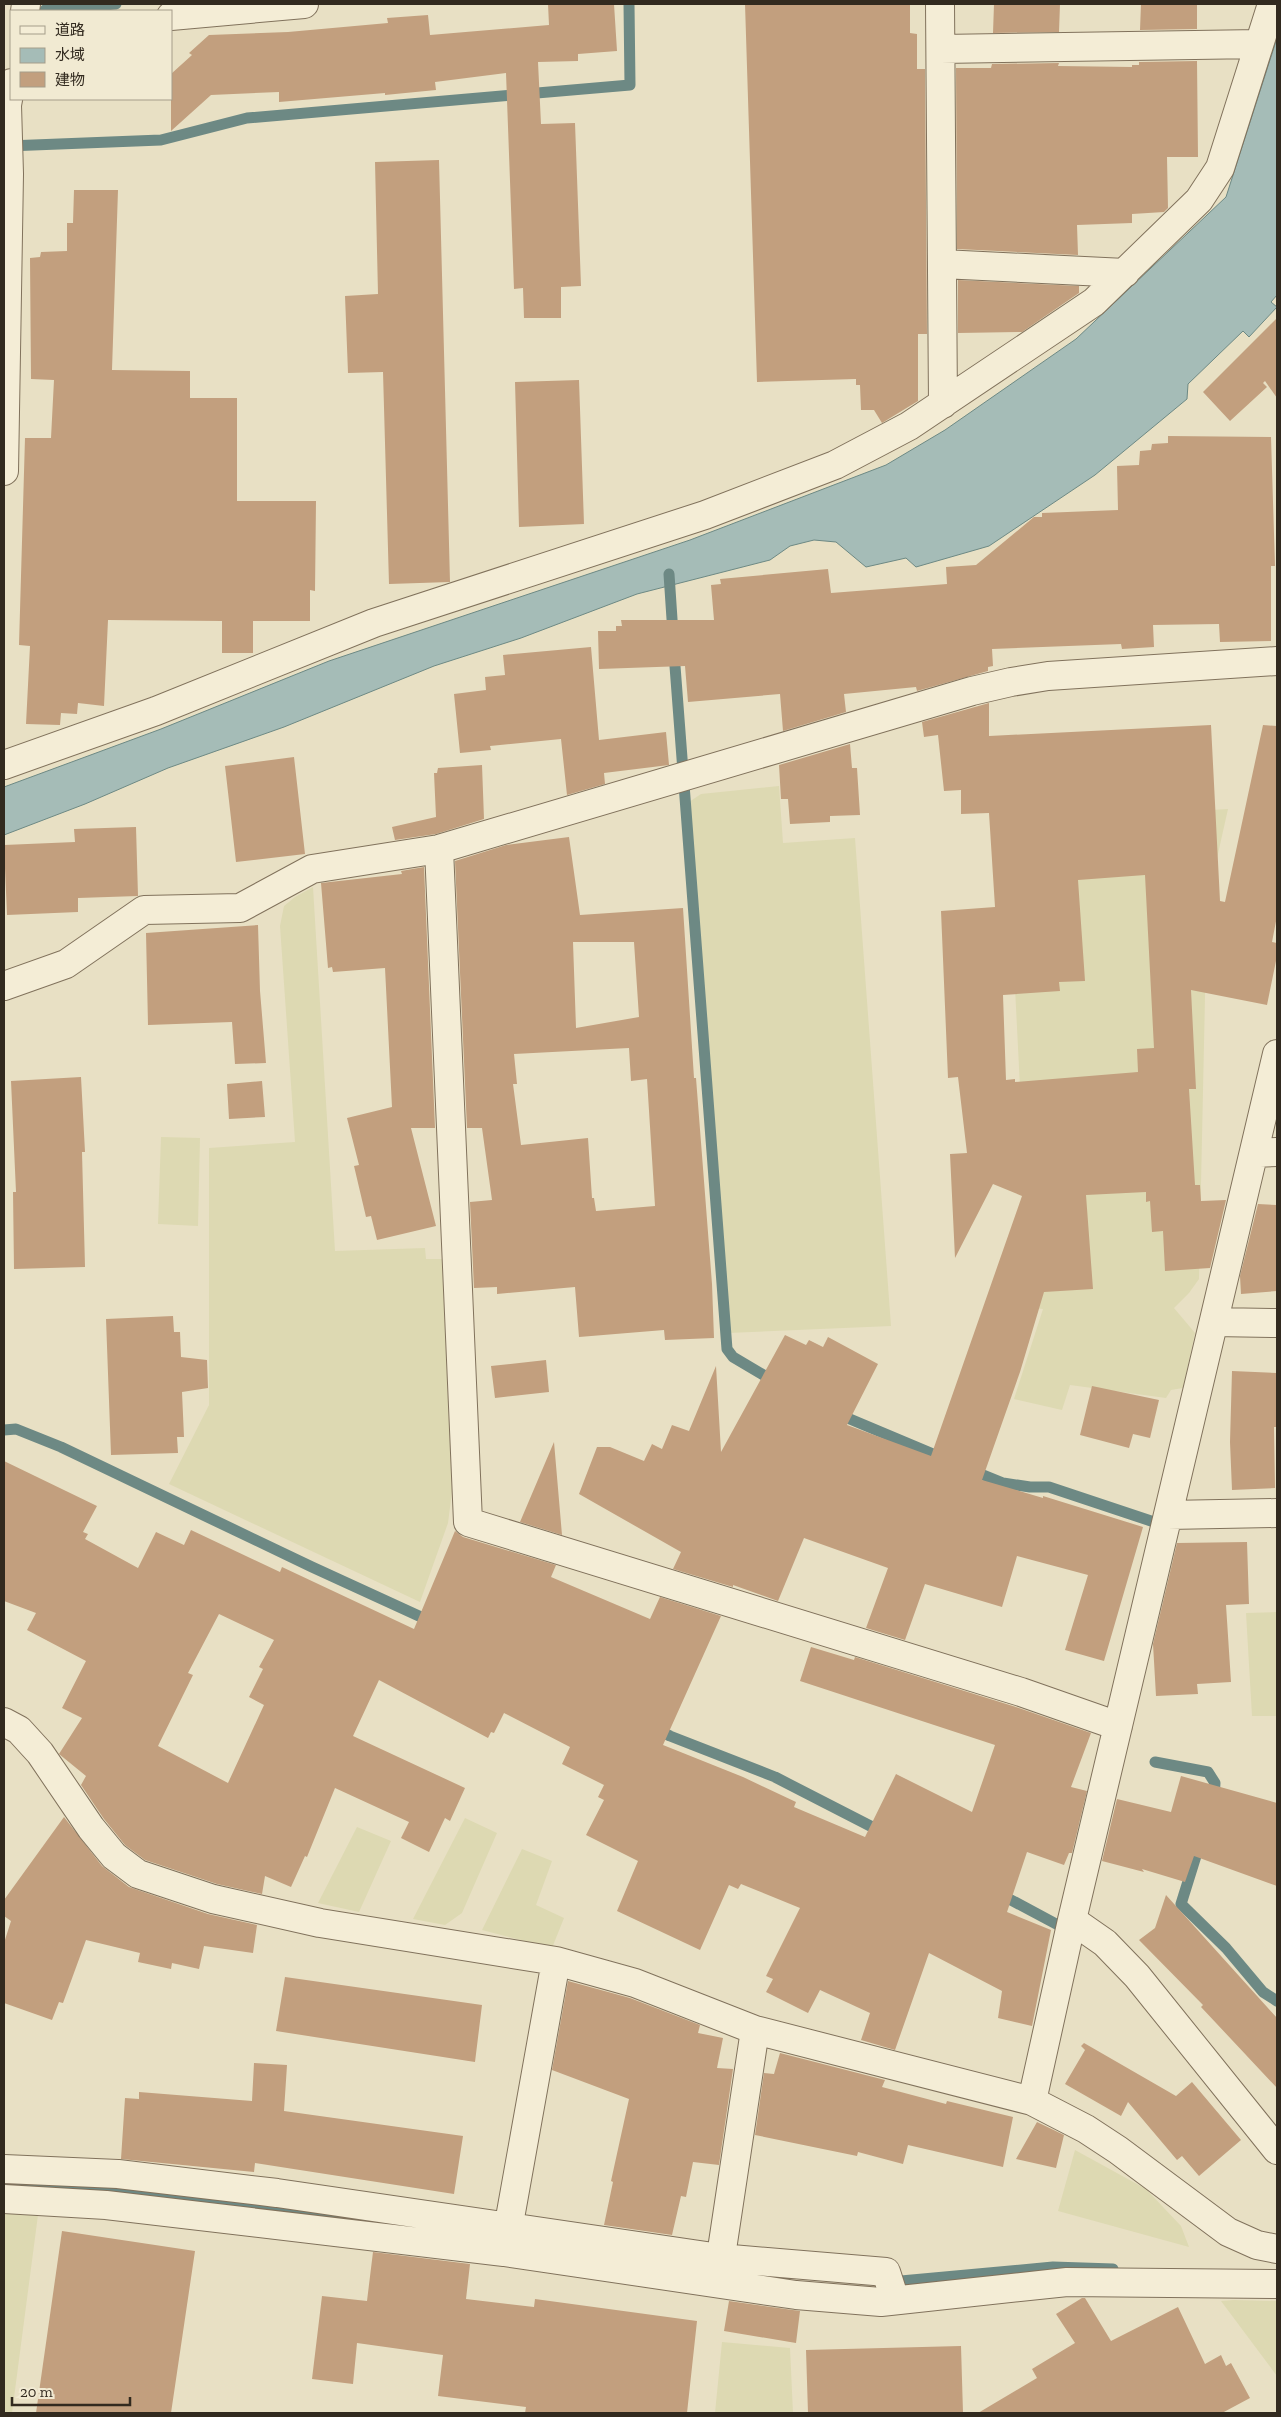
<svg xmlns="http://www.w3.org/2000/svg" width="1281" height="2417" font-family="'Zilla Slab','Noto Sans JP',serif">
  <rect width="100%" height="100%" fill="#e8e0c4"/>
  <!-- farmland -->
  <path fill="#ddd9b2" d="M779 786 783 843 855 838 891 1326 728 1333 689 802 701 794Z
    M1228 809 1207 903 1199 1279 1189 1293 1174 1308 1195 1333 1183 1388 1171 1390 1166 1398 1070 1385 1062 1410 1014 1399 1043 1309 1031 1308 1007 827 1016 822Z
    M313 887 335 1251 425 1248 426 1259H442L452 1492 448 1523 420 1602 169 1484 209 1405V1148L295 1142 280 926 284 906 295 897Z
    M161 1137 200 1138 198 1226 158 1224Z
    M1277 1612V1716H1252L1246 1613Z
    M465 1818 497 1833 462 1913 445 1925 413 1919Z
    M357 1827 391 1841 359 1912 318 1903Z
    M522 1849 552 1861 536 1905 564 1918 552 1948 482 1930Z
    M1075 2150 1146 2189 1181 2226 1189 2247 1058 2211Z
    M4 2213 38 2215 12 2413H4Z
    M1234 2300 1277 2301V2376L1221 2301Z
    M722 2342 790 2348 793 2413H715Z"/>
  <!-- water -->
  <path fill="#a5bcb7" stroke="#6d8984" d="M1277 38V295L1271 302 1277 307 1249 337 1243 331 1188 384 1187 399 1095 475 989 546 916 567 906 558 866 567 836 542 814 540 790 546 770 560 637 594 521 638 434 666 284 727 168 768 85 804 4 835V787L161 729 329 661 690 540 886 465 945 430 1076 339 1226 197Z"/>
  <g fill="none" stroke-linecap="round" stroke-linejoin="round">
    <!-- stream -->
    <path stroke="#6d8984" stroke-width="11" d="M45 10 116 4
      M8 146 161 140 247 118 630 85 629 4
      M669 574 673 634
      M674 653 727 1349 733 1357 777 1383
      M838 1414 945 1459
      M4 1430 16 1429 61 1447 312 1567 432 1622
      M971 1470 1003 1483 1030 1487H1049L1154 1522
      M654 1728 670 1736 775 1777 884 1833
      M1155 1762 1208 1772 1215 1783 1214 1799
      M1200 1843 1181 1904 1226 1948 1263 1992 1277 2001
      M998 1893 1058 1925
      M4 2184 122 2189 353 2218
      M890 2282 1053 2267 1113 2269"/>
  </g>
  <!-- building -->
  <path fill="#c29f7e" fill-rule="evenodd" d="M548 4H614L617 51 578 54V61L538 62 541 124 575 123 581 286 561 287V318H524L523 288 514 289 506 73 435 82 436 90 385 95V93L279 102V92L211 95 171 131V74L192 55 189 53 209 35 288 32 388 23 387 18 428 15 430 35 549 25Z
    M745 4H910V33L917 34V69H925L927 334H918V401L882 423 874 410H861L860 385H856V379L757 382Z
    M994 4H1060L1059 32 993 33Z
    M1141 4H1197V29L1140 30Z
    M1197 61 1198 157H1167L1168 208 1164 212 1132 214V223L1077 225 1078 255 957 249 956 68H991L992 64 1059 63 1058 66 1132 67V65H1139V62Z
    M439 160 450 582 389 584 383 372 348 373 345 296 378 294 375 162Z
    M74 190H118L112 370 190 371V398H237V501H316L315 591 310 590V621H253V653H222V621L108 620 104 706 78 703 77 714 61 713 60 725 26 724 30 646 19 645 25 438H51L54 380 31 379 30 258 40 257 41 252 67 251V223H73Z
    M958 280 1079 286V293L1022 332 958 333Z
    M1277 318V398L1265 381 1263 383 1267 387 1230 421 1203 392Z
    M579 380 584 524 519 527 515 382Z
    M1168 436 1271 437 1275 566H1271V641L1220 642 1219 624 1153 625 1154 647 1122 649 1121 644 992 649 993 666 988 667V671L917 691 916 687 844 694 846 712 783 731 780 694 688 702 685 666 599 669 598 631H616V626H622L621 620H714L711 585 721 584 720 579 828 569 831 593 947 584 946 567 976 565 1034 517H1042V513L1118 510 1117 466 1139 465 1140 451 1151 450 1152 444 1168 443Z
    M591 647 599 740 666 732 669 765 604 773 605 784 567 795 561 739 490 746 491 750 460 753 454 694 486 690 485 677 505 675 503 655Z
    M989 703V736L1211 725 1220 901 1225 902 1263 725 1277 726V916L1272 942 1277 943V956L1267 1005 1191 990 1196 1089H1189L1195 1185H1200L1201 1201 1226 1200 1210 1268 1165 1271 1163 1231 1152 1232 1150 1201 1146 1202V1192L1086 1195 1093 1289 1044 1292 1020 1372 982 1480 1043 1498V1496L1143 1527 1104 1661 1065 1650 1088 1575 1017 1556 1002 1607 925 1584 905 1640 866 1628 888 1568 804 1538 778 1601 733 1585V1587L673 1569 681 1552 579 1494 597 1447H610L644 1461 652 1444 662 1449 672 1425 689 1431 716 1366 721 1452 785 1335 806 1345 809 1340 823 1347 828 1337 878 1364 847 1425 931 1456 1022 1196 993 1184 955 1258 950 1154 967 1153 958 1077 948 1078 941 911 995 907 989 813 961 814V790L944 791 938 735 924 737 922 722ZM1145 875 1154 1048 1137 1049 1138 1072 1015 1082V1079L1006 1080 1003 995 1060 991 1059 982 1085 981 1078 880Z
    M850 744 852 768H857L860 815 830 816V822L790 824 788 799H781L779 765Z
    M294 757 305 854 236 862 225 766Z
    M482 765 484 819 436 834 395 840 392 827 436 817 434 773H437L438 768Z
    M136 827 138 896 78 898V912L7 915 4 845 75 842 74 829Z
    M569 837 580 915 683 908 694 1078H696L712 1284 714 1338 665 1340 664 1330 579 1337 575 1287 497 1294V1287L474 1288 470 1202 492 1200 482 1128H467L455 861 506 845ZM573 942H634L639 1017 576 1028ZM629 1048 631 1081 647 1079 655 1206 596 1211 594 1198H592L588 1138 521 1145 513 1084H517L514 1054Z
    M424 867 435 1128H411L436 1226 377 1240 371 1216 366 1217 354 1166 359 1165 347 1118 392 1107 385 968 333 972 332 967 328 968 321 883 402 874 401 871Z
    M258 925 260 991 266 1063 235 1064 232 1022 148 1025 146 933Z
    M81 1077 85 1152H82L85 1267 14 1269 13 1192H16L11 1081Z
    M262 1081 265 1117 229 1119 227 1084Z
    M1258 1204 1277 1205V1291L1241 1294 1240 1276Z
    M173 1316 174 1332H180L181 1357 207 1360 208 1388 182 1392 184 1437H177L178 1453 111 1455 106 1319Z
    M546 1360 549 1392 495 1398 491 1366Z
    M1232 1371 1277 1373V1427H1274L1275 1488 1232 1490 1230 1442Z
    M1092 1386 1159 1400 1150 1438 1133 1434 1129 1448 1080 1435Z
    M554 1442 562 1535 520 1522Z
    M4 1461 97 1506 83 1532 88 1534 85 1539 138 1568 156 1532 184 1545 191 1530 280 1572 282 1567 414 1629 455 1531 463 1537 556 1565 551 1577 650 1619 660 1597 721 1616 663 1745 743 1777 796 1802 794 1807 865 1837 896 1774 972 1812 995 1745 800 1681 811 1647 854 1660 855 1657 1016 1707 1091 1733 1071 1787 1087 1791 1072 1853H1069L1064 1865 1027 1852 1007 1912 1051 1930 1032 2026 998 2018 1002 1991 929 1953 895 2050 861 2040 870 2013 820 1990 808 2013 766 1992 773 1979 766 1976 800 1908 741 1884 738 1889 729 1885 700 1950 617 1911 638 1861 586 1835 604 1800 598 1797 604 1785 562 1764 570 1747 504 1713 494 1733 491 1732 488 1738 379 1680 353 1736 465 1788 450 1821 445 1818 429 1852 401 1838 409 1822 335 1788 307 1857 305 1856 291 1887 265 1876 262 1894 217 1884 145 1860 125 1845 104 1819 81 1785 86 1776 59 1754 82 1718 62 1708 86 1661 27 1630 36 1613 4 1601ZM219 1614 274 1640 259 1667 263 1669 249 1697 264 1705 228 1783 158 1746 193 1675 188 1673Z
    M1247 1542 1249 1604 1226 1605 1231 1682 1197 1684 1198 1694 1156 1696 1153 1644 1177 1543Z
    M1181 1776 1277 1803V1886L1194 1856 1185 1882 1142 1869 1144 1872 1102 1861 1117 1799 1171 1812Z
    M64 1817 102 1866 129 1887 208 1914 257 1925 253 1953 204 1946 199 1969 172 1963 171 1969 138 1962 140 1953 86 1940 63 2003 59 2002 52 2020 4 2003V1943L11 1921 4 1916V1900Z
    M1166 1895 1277 2018V2088L1201 2007 1203 2005 1139 1940 1155 1928Z
    M285 1977 482 2005 475 2062 276 2031Z
    M568 1981 630 1998 700 2025 698 2033 723 2038 717 2068 733 2069 719 2165 693 2162 686 2197 681 2196 672 2235 604 2225 613 2182 611 2181 629 2099 552 2070Z
    M1084 2043 1176 2096 1192 2082 1241 2140 1199 2176 1182 2156 1177 2160 1128 2102 1121 2116 1065 2084 1085 2050 1081 2046Z
    M780 2053 885 2080 882 2087 946 2104 947 2101 1013 2117 1003 2167 908 2145 903 2164 858 2152 857 2156 755 2135 764 2073 774 2074Z
    M254 2063 287 2065 284 2111 463 2136 454 2194 255 2163 254 2172 121 2159 125 2098 139 2099V2092L252 2101Z
    M1037 2122 1064 2135 1056 2168 1016 2159Z
    M62 2231 195 2251 171 2413H36Z
    M373 2252 470 2264 466 2299 534 2307 535 2299 697 2321 687 2413H525L526 2407 438 2396 443 2355 357 2343 353 2384 312 2379 322 2296 367 2301Z
    M1082 2298H1085L1111 2341 1178 2307 1205 2364 1221 2355 1226 2366 1231 2363 1250 2398 1222 2413H978L1037 2378 1032 2369 1075 2343 1056 2314Z
    M729 2301 800 2311 796 2343 724 2331Z
    M961 2346 963 2413H808L806 2350Z"/>
  <g fill="none" stroke-linecap="round" stroke-linejoin="round">
    <!-- minor casing -->
    <g stroke="#81725c" stroke-width="30">
      <path id="minor" d="M940 4 943 404
        M25 11 26 4
        M171 16 304 4
        M941 49 1259 44
        M942 264 1125 273
        M4 471 9 174 7 105 11 83
        M4 765 156 711 374 623 705 515 835 465 909 426 1094 302 1199 200 1220 168 1272 4
        M439 849 468 1522 1021 1692 1118 1726
        M4 986 66 964 144 910 240 908 312 869 439 849 972 691 1011 682 1048 676 1277 661
        M1254 1153 1277 1152
        M1214 1322 1277 1323
        M1168 1515 1277 1513
        M4 1722 19 1730 40 1753 91 1828 114 1856 138 1874 213 1899 320 1923 556 1961 635 1983 755 2030 1032 2101 1086 2129 1118 2150 1228 2232 1257 2245 1277 2249
        M1072 1920 1105 1943 1137 1976 1277 2150
        M1032 2101 1072 1920 1277 1054
        M4 2169 118 2174 277 2193 720 2258 886 2272 895 2300
        M4 2199 106 2205 504 2252 796 2295 881 2302 1067 2282 1277 2284
        M505 2246 556 1961
        M718 2276 755 2030"/>
    </g>
    <!-- minor -->
    <use href="#minor" stroke="#f4edd6" stroke-width="28"/>
  </g>
  <!-- border -->
  <rect width="1281" height="2417" fill="none" stroke="#322a1f" stroke-width="10"/>
  <!-- legend -->
  <rect x="10" y="10" width="162" height="90" fill="#f1ead2" stroke="#a59d8a"/>
  <rect x="20" y="26" width="25" height="8" fill="#f4edd6" stroke="#a59d8a"/>
  <text x="55" y="35" font-size="15" fill="#322a1f">道路</text>
  <rect x="20" y="48" width="25" height="15" fill="#a5bcb7" stroke="#a59d8a"/>
  <text x="55" y="60" font-size="15" fill="#322a1f">水域</text>
  <rect x="20" y="72" width="25" height="15" fill="#c29f7e" stroke="#a59d8a"/>
  <text x="55" y="85" font-size="15" fill="#322a1f">建物</text>
  <!-- scale -->
  <path d="M12 2397v8h118v-8" fill="none" stroke="#322a1f" stroke-width="2.5"/>
  <text x="20" y="2397" font-size="15" fill="#322a1f" stroke="#f1ead2" stroke-width="4" paint-order="stroke">20 m</text>
</svg>
